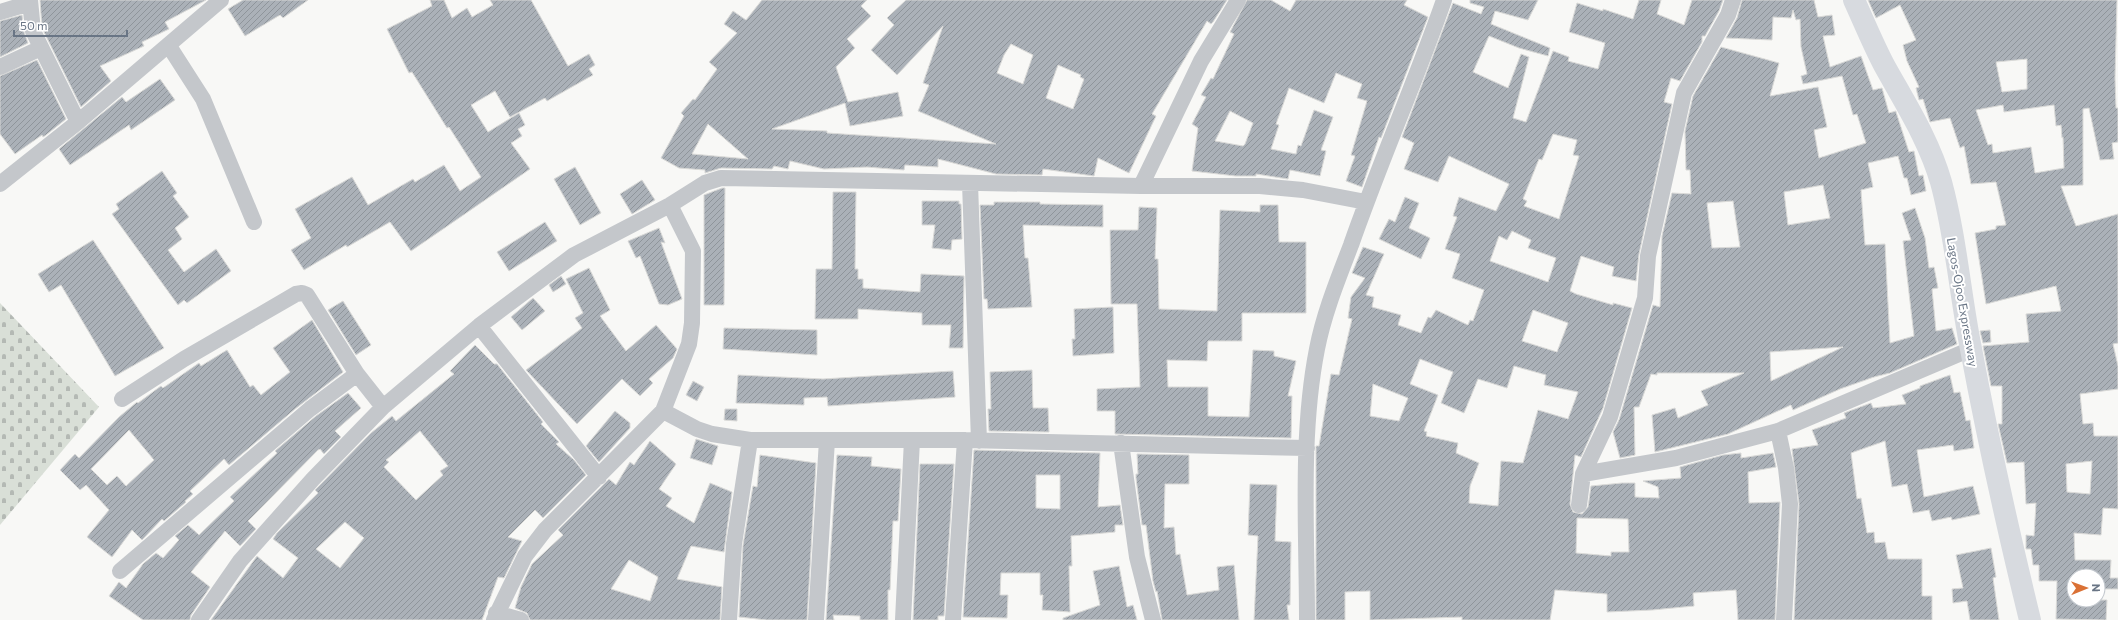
<svg xmlns="http://www.w3.org/2000/svg" width="2118" height="620" font-family="Commissioner,sans-serif">
  <defs>
    <pattern id="cemetery-stones" width="16" height="16" patternUnits="userSpaceOnUse"><rect width="16" height="16" fill="#d9dfd7"/><path d="M2 7V4a2 2 0 0 1 4 0v3zM10 15v-3a2 2 0 0 1 4 0v3z" fill="#b4b9b4"/></pattern>
    <pattern id="building-hatch" width="6" height="6" patternUnits="userSpaceOnUse"><rect width="6" height="6" fill="#abb1b8"/><path d="M-1 1l2-2M0 6l6-6M5 7l2-2" fill="none" stroke="#8f959b"/></pattern>
  </defs>
  <rect width="100%" height="100%" fill="#f8f8f6"/>
  <!-- cemetery -->
  <path fill="url(#cemetery-stones)" d="M0 303 99 407 0 525Z"/>
  <!-- building -->
  <path fill="url(#building-hatch)" stroke="#dadad8" fill-rule="evenodd" d="M40 0H206L165 22 169 29 142 42 144 46 100 66 111 81 81 107 42 28Z
    M243 0H308L283 18 280 15 245 36 228 9Z
    M430 0H444L452 18 467 8 472 17 493 5 490 0H531L568 66 589 54 595 65 589 69 593 75 547 101 545 98 510 117 495 91 471 105 488 132 519 113 525 125 518 129 522 136 511 143 530 169 446 227 411 251 390 222 347 247 346 245 304 270 291 250 311 238 295 209 352 177 368 205 413 179 415 182 444 165 460 191 481 177 449 127 447 128 412 72 409 73 387 29 432 6Z
    M762 0H867L861 6 871 16 847 39 855 48 836 67 848 102 898 92 903 116 850 126 845 103 772 129 827 131V133L996 144 918 111 929 85 923 83 943 26 897 75 871 50 894 25 887 18 906 0H1227L1213 22 1211 24 1207 21 1152 114 1156 116 1129 173 1098 158 1094 176 1043 169 1042 175 996 174 938 159V167L905 165 904 170 867 167 824 169 790 161 788 169 774 166 772 169 721 168 705 173V170L679 168 661 158 684 116 681 113 693 99 695 100 717 69 709 62 737 33 724 24 733 11 746 20ZM1011 44 1033 55 1023 84 997 73 1004 55ZM1058 65 1081 75 1080 77 1084 79 1073 109 1046 98ZM708 124 748 159 692 154Z
    M1247 0H1271L1290 11 1296 0H1407L1404 5 1428 17 1381 138 1379 137 1362 187 1346 181 1355 156 1351 155 1367 101 1357 98 1362 84 1336 73 1324 103 1289 88 1276 124 1279 125 1271 149 1296 154 1298 145 1301 146 1314 110 1333 117 1321 150 1326 151 1320 176 1290 170 1288 179 1256 174V176H1236L1192 171 1198 128 1192 124 1206 97 1201 95 1211 78 1213 79 1234 34 1230 32ZM1230 111 1253 123 1245 144 1243 146 1215 141Z
    M1470 0H1538L1528 20 1495 11 1491 24 1550 48 1548 56 1519 48 1489 36 1473 72 1508 88 1521 54 1529 57 1513 118 1526 122 1553 51 1569 57 1568 61 1598 69 1605 43 1569 32 1577 3 1603 11V9L1633 19 1639 0H1661L1657 14 1684 25 1692 0H1723L1719 11 1705 36H1702V42L1680 81 1671 78 1664 102 1672 104 1639 254 1636 281 1612 276 1614 267 1581 256 1570 291 1576 294 1613 305V303L1632 308 1603 408 1581 457 1575 455 1570 504 1573 512 1582 514 1588 507 1591 486 1622 483H1635V497L1659 498 1658 487 1643 481 1681 478 1680 467 1723 455 1741 453V458L1773 453 1776 467 1748 472 1749 503 1780 502 1775 620H1738L1736 590 1693 593 1694 606 1652 610 1607 612V594L1555 590 1550 620H1462V617L1370 620V591L1345 592V620H1316V446H1319L1331 374 1339 375 1352 319 1348 318 1351 297 1365 278 1352 273 1363 247 1384 254 1366 295 1374 297 1372 307 1401 315 1398 325 1421 333 1428 317 1431 318 1436 310 1468 325 1470 320 1473 321 1484 290 1452 278 1460 254 1445 249 1457 217 1453 216 1459 197 1496 211 1509 184 1449 156 1438 182 1404 169 1414 143 1402 137 1453 3 1481 14 1484 7 1470 3ZM1553 134 1577 140 1573 155 1579 156 1559 219 1524 206 1527 201 1523 199 1539 159 1542 160ZM1512 231 1531 240 1528 248 1556 258 1548 282 1490 261 1499 236 1507 240ZM1533 310 1568 323 1557 352 1522 341ZM1420 359 1453 372 1441 403 1464 413 1478 379 1507 388 1514 366 1546 375 1544 385 1578 392 1568 419 1538 410 1523 463 1501 461 1498 506 1469 503 1470 486 1479 463 1456 453 1458 443 1426 436 1427 432 1424 431 1438 395 1410 384ZM1373 384 1408 398 1399 421 1370 416ZM1577 518 1628 519 1629 552H1611V556L1576 553Z
    M1742 0H1814L1818 17 1832 15 1835 35 1823 36 1830 67 1861 56 1873 90 1882 88 1889 113 1896 111V112L1909 152 1914 151 1919 176 1923 175 1926 191 1911 195 1907 178H1904L1898 156 1868 163 1873 187 1861 190 1864 232 1865 245 1885 244 1890 343 1914 336 1903 241 1911 240 1902 213 1915 208 1925 238 1929 268 1934 267 1938 288 1932 289 1936 331 1952 328 1957 344 1890 373 1874 377 1840 389 1793 410 1791 405 1728 434 1655 452 1652 415 1675 408 1678 418 1708 405 1701 391 1744 373H1657V375L1651 374 1639 407H1634L1635 455 1620 458 1613 432 1619 420 1653 305 1660 307 1662 236 1672 193 1691 194 1690 170H1686L1685 131 1693 96 1721 47 1779 63 1770 96 1818 87 1827 127 1814 130 1819 158 1866 143 1857 114 1853 115 1842 76 1803 84 1801 76 1807 74 1801 47 1800 19 1796 20 1793 10 1791 18 1773 17 1772 40 1726 38 1737 18ZM1823 185 1830 218 1788 225 1784 192ZM1733 201 1740 247 1712 248 1707 203ZM1843 347 1771 381 1770 352Z
    M1868 0H2117L2115 78 2116 108H2118V142L2112 143 2114 159 2100 160 2089 108 2083 109V185L2061 186 2076 226 2118 214V343L2113 344 2118 366V389L2080 394 2083 424 2093 423 2094 436H2118V509L2103 508 2101 535 2074 533 2075 560H2111L2110 578H2118V589H2098V576H2074V600H2107L2106 620 2056 619 2057 581H2039V565H2033L2031 549H2026V535L2034 536 2036 503 2026 504 2024 462 2007 463 1998 424H2002V386H1991L1983 346 2029 342 2026 314 2061 311 2056 286 1986 304 1975 233 1996 229V226L2006 225 1996 182 1971 184 1964 146 1960 148 1950 118 1930 122 1923 99 1919 100 1916 88 1919 87 1907 61 1903 45 1916 40 1900 5 1876 18ZM2027 59V89L2002 92 1996 62ZM2003 105 2004 112 2054 105 2056 126 2061 125 2062 138 2063 137 2064 168 2035 173 2031 147 1993 153 1992 144 1988 145 1976 110ZM2092 461 2090 494 2067 492 2066 464Z
    M22 15 24 32 28 43 0 57V21Z
    M37 60 66 119 46 135 43 137 42 135 15 154 0 134V76Z
    M160 79 175 100 131 130 129 125 70 165 59 149 122 97 126 102Z
    M575 167 601 213 580 225 554 179Z
    M162 171 177 193 173 196 189 217 175 228 182 239 168 250 184 272 216 249 231 271 187 303 184 300 178 305 112 214 119 209 116 204Z
    M642 180 655 200 632 214 620 194Z
    M722 188H725L724 305H704V195Z
    M833 192H856L855 269H858V279H863V288L920 292 921 274 964 276 963 348H949L951 325H922V313L858 309V319H815L816 269H832Z
    M1405 197 1419 203 1409 228 1430 238 1421 259 1379 239 1389 219 1395 222Z
    M922 201H959V204H961L962 239 952 240 951 250 932 248 935 225H922Z
    M994 202H1040V204L1103 205V227L1023 225 1025 258H1028L1032 307 988 309 987 299H984L980 205H994Z
    M1260 205H1278L1279 242H1306V313H1242V341H1208L1207 361 1167 360 1168 387H1208V416L1249 417 1253 350 1274 351V356L1296 361 1288 396H1292L1291 438 1115 434V411H1097V389L1140 387 1137 304H1111L1110 230H1138L1139 207 1157 208 1155 259H1158L1159 309 1217 311 1220 210 1260 212Z
    M545 222 557 241 509 271 497 252Z
    M659 228 665 243 661 242 682 299 668 305 659 304 640 256 636 258 628 241Z
    M93 240 164 348 115 376 61 285 49 292 38 274Z
    M589 268 610 310 600 316 626 351 656 325 677 349 673 358 649 379 653 383 640 396 622 379 577 424 526 370 582 328 575 318 583 313 566 279Z
    M561 276 566 284 553 292 549 285Z
    M533 298 545 311 522 330 511 317Z
    M343 301 371 345 356 355 328 310Z
    M1113 307 1114 353 1073 356 1072 339H1075L1074 309Z
    M312 320 343 372 295 409 229 465 224 459 190 491 193 494 185 501 186 502 164 521 162 519 142 540 132 530 112 557 87 537 109 510 86 485 80 490 60 470 75 454 79 458 119 417 137 402 138 403 161 386 163 388 199 363 201 366 227 350 250 387 253 385 261 395 290 372 273 348ZM129 430 154 460 126 486 117 476 107 485 91 469Z
    M724 328 817 330V355L723 349Z
    M1990 330 1991 342 1983 343 1980 331Z
    M475 345 494 364H497L543 422 541 424 559 442 556 444 574 460 586 475 543 518 535 510 508 537 522 541 504 578 498 577 482 620H211L257 556 283 578 298 558 273 539 277 533 318 493 315 490 371 433 392 416 396 421 454 374 450 371ZM420 431 448 466 440 471 443 475 416 500 384 467 389 462 386 460ZM345 522 364 538 340 568 316 549Z
    M1032 370 1033 408H1048L1049 432 989 431 988 409H991L990 372Z
    M953 371 955 397 828 406 827 397 804 398V405L736 403 738 375 823 379Z
    M1950 375 1954 393 1960 392 1966 421 1970 420 1974 448 1954 451 1953 445 1917 450 1924 497 1973 486 1980 514 1952 520 1951 517 1932 521 1929 510 1913 513 1907 484 1892 487 1885 441 1851 453 1857 499 1861 498 1867 533 1874 532 1875 543 1885 542 1888 559H1922V596H1932V620H1794L1799 504 1792 449 1818 445 1812 430 1846 418 1844 413 1871 403 1873 408 1906 404 1902 395 1920 388V386Z
    M693 381 704 387 697 401 686 395Z
    M348 393 361 408 335 431 341 437 324 454 320 449 318 450 248 521 256 529 240 546 225 531 191 572 210 587 191 615 190 620H143L109 596 119 582 126 588 143 564 156 553 163 558 179 540 175 536 188 525 199 535 234 501 230 497 277 453 275 451 316 416Z
    M725 409H737V421L724 420Z
    M615 411 630 423V428L599 462 586 446Z
    M696 439 718 446 712 465 690 458Z
    M650 441 676 464 659 489 672 498 666 506 694 523 710 483 732 492 724 552 691 546 677 579 722 587 720 620H530L527 613 515 608 521 587 532 564 563 535 558 530 609 479 616 485 630 462 634 465ZM629 560 658 577 650 601 611 589Z
    M974 450 1100 453 1098 507 1120 505 1123 525H1115V532L1071 536 1072 566H1069L1070 612 1042 610 1043 595H1040V573H1001L1000 595H1008L1007 618 963 617ZM1036 475H1060V509L1036 508Z
    M1137 454 1189 455V484H1165L1164 528 1174 527 1176 555 1180 554 1187 595 1219 590 1217 567 1234 565 1239 620H1162L1157 591 1156 592 1153 581 1146 525H1142L1136 478V474H1138Z
    M760 455 816 463 807 620H767L739 617 743 545 753 486 757 487Z
    M837 455 872 457 871 466 901 469 898 521H893L890 590H888V620H860V616L833 615 834 620H826Z
    M920 464H954L944 616H938V620H913Z
    M1250 484 1277 485 1275 541 1291 542 1290 605H1287L1289 620H1254L1258 536 1248 535Z
    M1991 548 1996 577 1993 578 1999 620H1970L1967 601 1953 603 1952 589 1963 588 1956 555Z
    M1119 566 1127 607 1133 605 1137 620H1063V618L1100 605 1093 571Z"/>
  <g fill="none" stroke-linecap="round" stroke-linejoin="round">
    <!-- minor -->
    <path stroke="#c4c7cb" stroke-width="16" d="M30 0 33 31 78 122
      M0 12 30 3
      M169 46 203 99 254 222
      M0 67 41 48
      M970 183 979 441
      M0 184 78 122 221 0
      M1141 186 1201 61 1238 0
      M479 326 599 477
      M122 399 184 359 296 294 302 293 307 295 357 374
      M663 411 697 429 712 434 750 440H965L1307 448
      M1778 431 1786 468 1790 504 1784 620
      M1121 443 1137 557 1153 620
      M1583 474 1676 458 1778 431 1971 349
      M1579 505 1583 474 1610 417 1645 298 1648 256 1684 93 1728 15 1733 0
      M120 571 310 409 357 374 383 407
      M496 613 521 620
      M199 620 240 561 313 479 383 407 479 326 574 255 670 205 705 183 721 178 1141 186H1260L1303 190 1366 202
      M494 620 525 556 545 530 663 411 689 344 692 323 693 251 670 205
      M729 620 734 544 750 440
      M816 620 827 440
      M903 620 912 440
      M953 620 965 440
      M1307 620C1307 532 1300 435 1317 349 1324 313 1338 279 1351 245 1380 162 1415 83 1444 0"/>
    <!-- secondary -->
    <path stroke="#d7dadf" stroke-width="22" d="M1854 0C1864 22 1873 44 1884 65 1905 103 1929 140 1941 182 1956 237 1960 294 1971 349 1988 440 2008 530 2030 620"/>
  </g>
  <g text-anchor="middle" dominant-baseline="central" stroke-width="4" stroke-linejoin="round" paint-order="stroke">
    <!-- street labels -->
    <g font-size="12" fill="#697585" stroke="#fff">
      <text transform="translate(1963 302) rotate(80)">Lagos-Ojoo Expressway</text>
    </g>
  </g>
  <!-- north arrow -->
  <g transform="translate(2086 588) rotate(89)"><circle r="19" fill="#ffffff" stroke="#c3c8ce"/>
  <path d="M0-3L7 15L0 10L-7 15Z" fill="#da7135"/>
  <text y="-6" font-size="11" font-weight="bold" text-anchor="middle" fill="#697585">N</text>
  </g>
  <!-- scale -->
  <path d="M14 30v6h113v-6" fill="none" stroke="#697585" stroke-width="2"/>
  <text x="20" y="30" font-size="12" fill="#697585" stroke="#ffffff" stroke-width="3" paint-order="stroke">50 m</text>
</svg>
